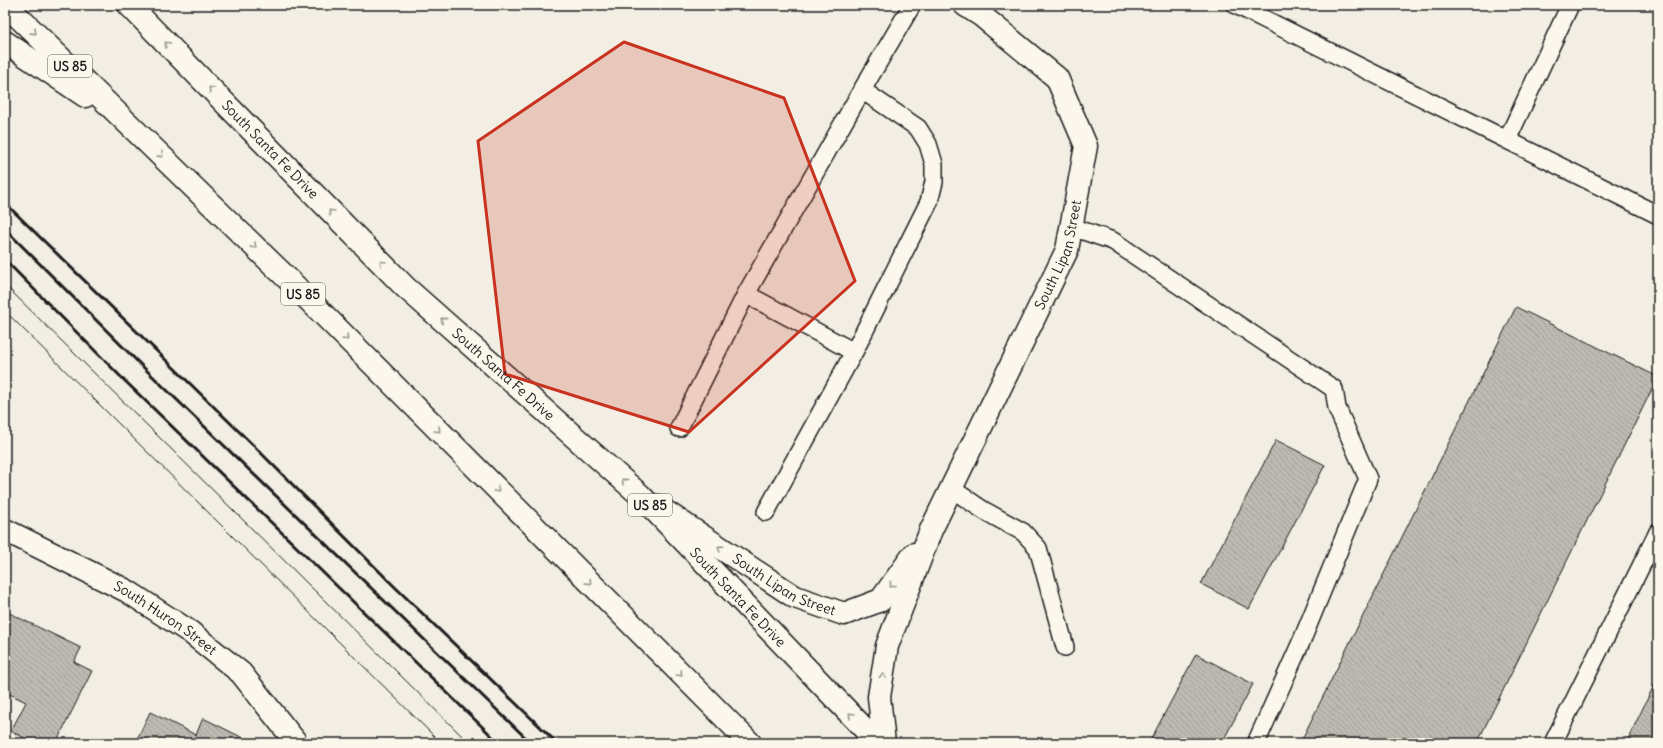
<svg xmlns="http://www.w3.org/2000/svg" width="1663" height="748" font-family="Delius,sans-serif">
  <defs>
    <pattern id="building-back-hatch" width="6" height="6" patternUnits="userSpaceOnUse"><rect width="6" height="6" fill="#bdbab1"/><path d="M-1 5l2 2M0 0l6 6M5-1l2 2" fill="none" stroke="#a29f98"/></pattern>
  </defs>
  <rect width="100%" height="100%" fill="#f2eee4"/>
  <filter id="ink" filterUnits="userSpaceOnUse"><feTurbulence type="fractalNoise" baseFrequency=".025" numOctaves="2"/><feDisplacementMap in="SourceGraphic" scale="8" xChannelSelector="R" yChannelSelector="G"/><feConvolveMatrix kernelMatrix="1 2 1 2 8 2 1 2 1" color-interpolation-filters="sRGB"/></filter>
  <g filter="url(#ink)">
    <!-- building -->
    <path fill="url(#building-back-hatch)" stroke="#1c1c1c" d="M1516 307 1658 377 1477 743H1300Z
      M1276 440 1325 465 1249 609 1201 584Z
      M5 611 81 648 74 662 92 671 56 743H34L11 731 26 702 5 692Z
      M1196 654 1253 684 1222 743H1149Z
      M1658 677V743H1626Z
      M150 712 196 735 203 718 243 738 240 743H135Z"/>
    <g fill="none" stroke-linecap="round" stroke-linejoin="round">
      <!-- service casing -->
      <g stroke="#1c1c1c" stroke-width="20">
        <path id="service" d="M1236 5 1507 140
          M1570 5 1507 140 1658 215
          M1072 227 1113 241 1334 389 1337 408 1368 479 1302 640 1256 743
          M746 294 854 352
          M679 428 746 294 862 90 912 5
          M952 489 983 510 1023 532 1038 548 1065 647
          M766 512 854 352 929 202 934 182V164L928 144 918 128 862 90
          M1553 743 1658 532"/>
      </g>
      <!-- minor casing -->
      <g stroke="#1c1c1c" stroke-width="25">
        <g id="minor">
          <path id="s1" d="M657 506 795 597 844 614 881 600 914 554"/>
          <path id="s2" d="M5 530 127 591 190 632 241 673 295 741V743"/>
          <path id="s3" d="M884 743 879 697 887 646 931 530 1067 250 1086 146 1057 78 982 16 965 5"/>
        </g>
      </g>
      <!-- trunk casing -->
      <g stroke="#1c1c1c" stroke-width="25">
        <g id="trunk">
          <path d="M6 5 291 282 750 743"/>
          <path id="s4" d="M129 5 405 287 640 495 878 743"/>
          <path d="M5 42 85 96"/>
        </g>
      </g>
      <!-- service -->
      <use href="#service" stroke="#fbf7ec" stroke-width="17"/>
      <!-- minor -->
      <use href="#minor" stroke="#fbf7ec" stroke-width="22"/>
      <!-- trunk -->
      <use href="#trunk" stroke="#fbf7ec" stroke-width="22"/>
      <!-- tram -->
      <path stroke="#1c1c1c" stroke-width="1" d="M5 285 469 743
        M5 311 441 743"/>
      <!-- rail -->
      <path stroke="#1c1c1c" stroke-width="3" d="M5 203 255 447 396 588 557 743
        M5 229 140 364 531 743
        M5 260 124 380 499 743"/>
    </g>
    <!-- one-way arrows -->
    <defs><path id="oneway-chevron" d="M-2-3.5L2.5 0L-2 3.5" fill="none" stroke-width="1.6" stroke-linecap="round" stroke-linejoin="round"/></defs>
    <g stroke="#97948e">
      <use href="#oneway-chevron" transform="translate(34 32) rotate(44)"/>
      <use href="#oneway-chevron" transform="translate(167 44) rotate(-134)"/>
      <use href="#oneway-chevron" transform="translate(211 89) rotate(-134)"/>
      <use href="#oneway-chevron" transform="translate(161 155) rotate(44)"/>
      <use href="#oneway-chevron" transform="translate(331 212) rotate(-134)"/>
      <use href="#oneway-chevron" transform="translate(254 246) rotate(44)"/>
      <use href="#oneway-chevron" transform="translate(382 263) rotate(-134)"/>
      <use href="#oneway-chevron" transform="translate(443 320) rotate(-139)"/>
      <use href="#oneway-chevron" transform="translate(346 338) rotate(45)"/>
      <use href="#oneway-chevron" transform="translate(438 430) rotate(45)"/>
      <use href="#oneway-chevron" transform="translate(624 481) rotate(-139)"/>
      <use href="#oneway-chevron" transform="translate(497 490) rotate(45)"/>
      <use href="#oneway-chevron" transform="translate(720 548) rotate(-147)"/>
      <use href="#oneway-chevron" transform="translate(589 582) rotate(45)"/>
      <use href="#oneway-chevron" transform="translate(892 585) rotate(126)"/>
      <use href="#oneway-chevron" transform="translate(680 674) rotate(45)"/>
      <use href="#oneway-chevron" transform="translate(883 676) rotate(-81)"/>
      <use href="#oneway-chevron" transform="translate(851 715) rotate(-134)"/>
    </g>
  </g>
  <!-- marked area -->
  <path fill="#c8321e" fill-opacity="0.2" stroke="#c8321e" stroke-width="3" stroke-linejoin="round" d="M624 42 784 98 855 281 689 432 505 374 478 141Z"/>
  <g text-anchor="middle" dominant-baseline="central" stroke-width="3" stroke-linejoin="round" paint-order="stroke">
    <!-- shield labels -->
    <g fill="#fbf7ec" stroke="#5f5e5a" stroke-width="1">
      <rect x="48" y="55" width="44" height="22" rx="3"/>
      <rect x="281" y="283" width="44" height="22" rx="3"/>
      <rect x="628" y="494" width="44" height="22" rx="3"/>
    </g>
    <g font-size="13" font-weight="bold" fill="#1c1c1c">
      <text x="70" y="66">US 85</text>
      <text x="303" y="294">US 85</text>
      <text x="650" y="505">US 85</text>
    </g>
    <!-- street labels -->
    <g font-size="14" fill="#1c1c1c" stroke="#fbf7ec">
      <text stroke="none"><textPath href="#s4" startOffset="202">South Santa Fe Drive</textPath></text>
      <text stroke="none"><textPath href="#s3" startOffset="526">South Lipan Street</textPath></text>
      <text stroke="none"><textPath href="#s4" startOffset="526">South Santa Fe Drive</textPath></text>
      <text stroke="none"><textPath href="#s1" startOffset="150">South Lipan Street</textPath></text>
      <text stroke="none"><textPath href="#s4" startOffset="850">South Santa Fe Drive</textPath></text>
      <text stroke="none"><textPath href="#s2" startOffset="183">South Huron Street</textPath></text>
    </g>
  </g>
  <!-- margin -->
  <rect width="1663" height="748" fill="none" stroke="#fbf7ec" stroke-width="20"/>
  <rect x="10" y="10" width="1643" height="728" fill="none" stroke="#1c1c1c" stroke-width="1.5" filter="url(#ink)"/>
</svg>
